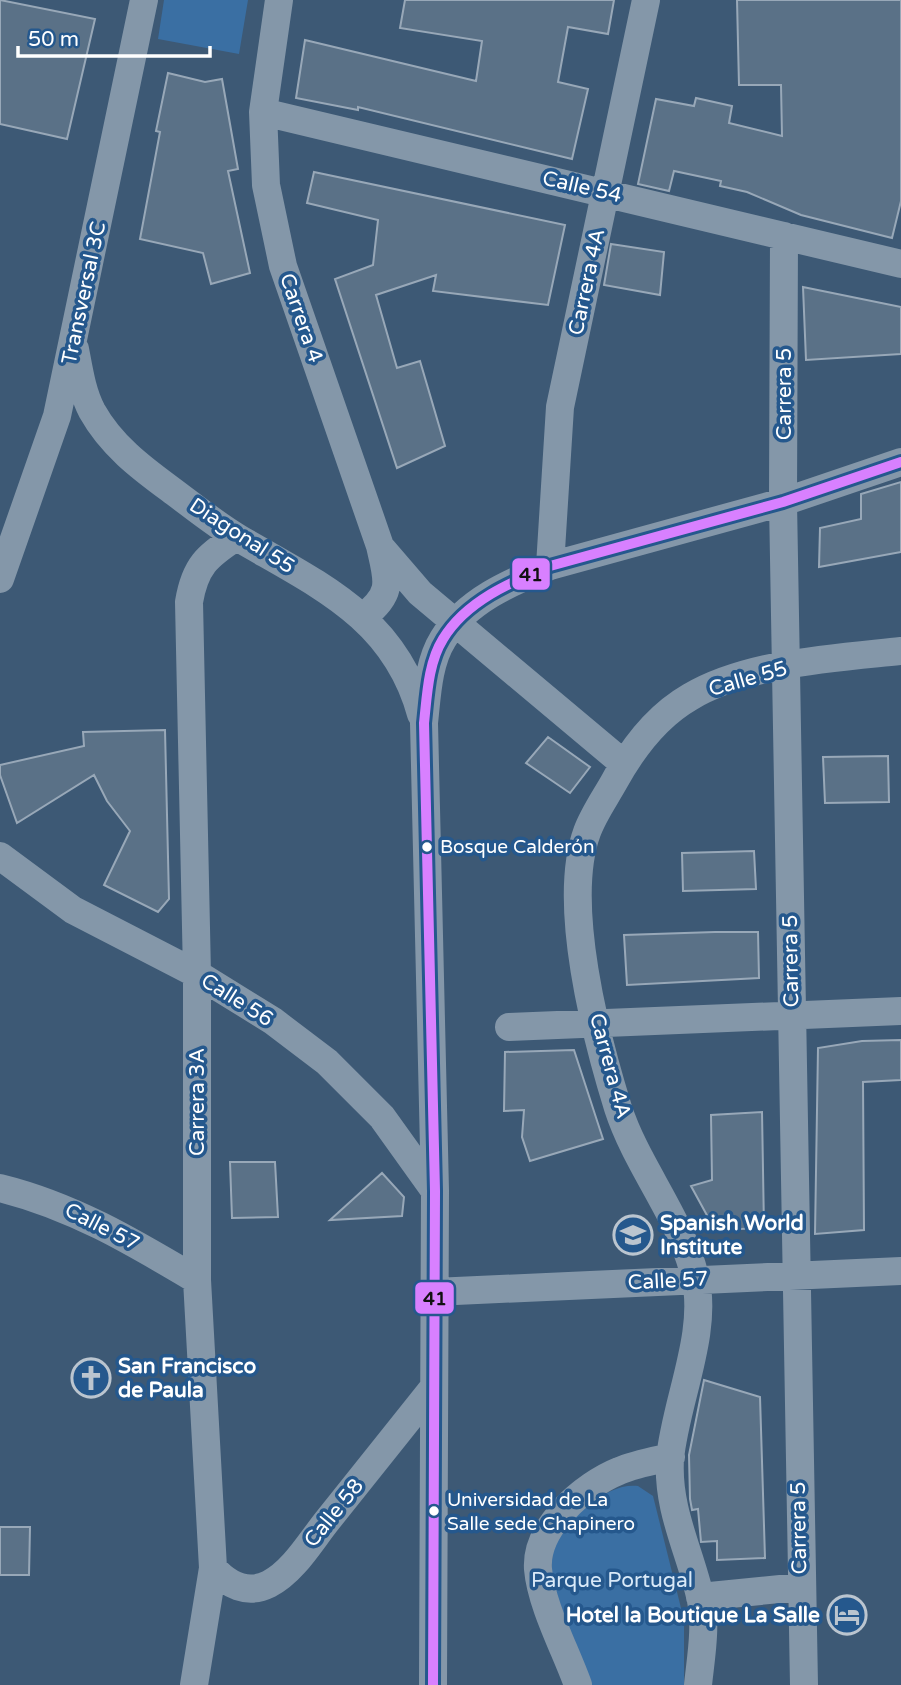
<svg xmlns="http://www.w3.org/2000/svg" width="901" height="1685" font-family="'Varela Round',sans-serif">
  <rect width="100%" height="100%" fill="#3d5975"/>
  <!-- green -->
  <path fill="#3a6fa3" d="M164 0H248L239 54 158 39Z
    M638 1486 653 1496 684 1620V1685H588C564 1626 518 1544 592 1501 606 1493 621 1484 638 1486Z"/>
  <!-- building -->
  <path fill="#5a7187" stroke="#98a8b8" stroke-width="2" d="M0 0 95 19 67 139 0 124Z
    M405 0H614L608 34 568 27 558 82 588 89 572 159 358 107V110L296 98 305 40 476 81 482 41 400 28Z
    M737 0H901V201L892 238 801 215 747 192 720 186 721 181 674 171 669 191 638 184 656 99 694 106 696 98 732 106 729 123 782 136 781 85H739Z
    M168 73 205 82 222 79 238 169 228 171 250 273 211 284 203 253 140 239 160 132 156 131Z
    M314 172 565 225 548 305 433 291 436 275 376 295 397 368 420 361 445 446 397 468 335 279 373 265 378 220 307 203Z
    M611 244 664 252 660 295 604 285Z
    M803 287 901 307V354L806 360Z
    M901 482V552L819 567 820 528 861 519V494Z
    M165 730 169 899 158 912 104 885 130 831 107 801 94 775 17 823 0 775V765L84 746 83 732Z
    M548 737 590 767 570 793 526 763Z
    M888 756 889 802 825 803 823 757Z
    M754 851 756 889 683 891 682 853Z
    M715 932H758L759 978 627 985 624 935Z
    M901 1040V1080L863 1082 864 1230 815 1234 818 1048 862 1041Z
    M574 1050 603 1139 530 1161 522 1137 524 1110 504 1111 505 1052Z
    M762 1112 764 1228 715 1230 691 1186 712 1180 711 1115Z
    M230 1162H275L278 1217 232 1218Z
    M382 1173 404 1197 402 1216 330 1220Z
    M704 1380 760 1397 765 1558 717 1560V1541L701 1542 698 1509 692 1510 690 1499 689 1455Z
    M0 1527H30L29 1575H0Z"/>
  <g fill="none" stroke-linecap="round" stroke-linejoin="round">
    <!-- minor -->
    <path stroke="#8497a9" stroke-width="28" d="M279 0 263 112 266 185 283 266 380 546C388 581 394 593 363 617
      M263 112 901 264
      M784 236 783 502 804 1685
      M75 349C79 370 82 392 92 411 111 445 140 467 170 489 193 506 216 525 240 539 319 585 395 618 421 714
      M383 550 420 593 624 764
      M550 566 560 407 646 0
      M0 579 57 416 144 0
      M0 856 73 910 197 974 273 1021 327 1062 382 1117 435 1191
      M509 1027 901 1011
      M0 1188C73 1206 133 1242 197 1280
      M434 1292 901 1271
      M213 1568C228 1585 247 1595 269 1584 293 1572 311 1541 327 1521 363 1476 398 1432 434 1387
      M700 1597 800 1587
      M194 1685 213 1568 197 1280V974L189 602C195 566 207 556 236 537
      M433 1685 435 1191 424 723C427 696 428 663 443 639 466 601 511 582 550 566L783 502 901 462
      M578 1685C566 1651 541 1605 538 1569 535 1527 584 1485 619 1471 635 1464 653 1461 671 1457
      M698 1685C701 1656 707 1625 700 1596 689 1549 667 1509 670 1459 675 1403 709 1332 695 1277 681 1217 637 1167 618 1108 596 1037 561 903 587 832 593 815 605 798 614 782 632 749 657 716 690 697 747 663 835 658 901 651"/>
    <!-- bus-1 casing -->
    <g stroke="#25588d" stroke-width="16">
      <path id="bus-1" d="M433 1685 435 1191 424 723C427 696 428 663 443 639 466 601 511 582 550 566L783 502 901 462"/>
    </g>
    <!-- bus-1 -->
    <use href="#bus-1" stroke="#d880ff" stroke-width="10"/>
  </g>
  <!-- icons -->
  <defs>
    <g id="school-ring" transform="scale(2.0125)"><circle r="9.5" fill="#25588d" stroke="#bbc5cf" stroke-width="1.5"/><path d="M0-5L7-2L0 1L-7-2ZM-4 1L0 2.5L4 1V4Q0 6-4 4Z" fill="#bbc5cf"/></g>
    <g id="church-ring" transform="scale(2.0125)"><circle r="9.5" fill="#25588d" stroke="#bbc5cf" stroke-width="1.5"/><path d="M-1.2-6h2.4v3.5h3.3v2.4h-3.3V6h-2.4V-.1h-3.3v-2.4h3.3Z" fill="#bbc5cf"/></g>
    <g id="hotel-ring" transform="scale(2.0125)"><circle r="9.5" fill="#25588d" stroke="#bbc5cf" stroke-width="1.5"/><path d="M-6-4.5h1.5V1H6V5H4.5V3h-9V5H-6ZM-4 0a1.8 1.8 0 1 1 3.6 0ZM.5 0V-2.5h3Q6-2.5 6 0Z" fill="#bbc5cf"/></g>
  </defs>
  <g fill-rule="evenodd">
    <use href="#school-ring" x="633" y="1235"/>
    <use href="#church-ring" x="91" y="1378"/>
    <use href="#hotel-ring" x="847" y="1615"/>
  </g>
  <!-- markers -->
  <g fill="#fff" stroke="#25588d" stroke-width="2.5">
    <circle cx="427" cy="847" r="6"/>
    <circle cx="434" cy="1511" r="6"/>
  </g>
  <g text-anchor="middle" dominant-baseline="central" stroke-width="7" stroke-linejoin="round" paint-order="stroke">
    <!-- bus labels -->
    <g font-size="19" fill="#fff" stroke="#25588d" text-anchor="start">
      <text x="440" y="847">Bosque Calderón</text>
      <text x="447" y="1500">Universidad de La<tspan x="447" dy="24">Salle sede Chapinero</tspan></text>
    </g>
    <!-- street labels -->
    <g font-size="21" fill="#fff" stroke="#25588d">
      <text transform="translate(582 187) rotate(13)">Calle 54</text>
      <text transform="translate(587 282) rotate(-78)">Carrera 4A</text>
      <text transform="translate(84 293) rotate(-78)">Transversal 3C</text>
      <text transform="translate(301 318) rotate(71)">Carrera 4</text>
      <text transform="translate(784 394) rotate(-90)">Carrera 5</text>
      <text transform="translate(242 536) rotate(33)">Diagonal 55</text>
      <text transform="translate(748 679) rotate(-16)">Calle 55</text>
      <text transform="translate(791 961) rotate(-91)">Carrera 5</text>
      <text transform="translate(237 1000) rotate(32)">Calle 56</text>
      <text transform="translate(610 1066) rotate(75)">Carrera 4A</text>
      <text transform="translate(197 1102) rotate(-90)">Carrera 3A</text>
      <text transform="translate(102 1227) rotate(27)">Calle 57</text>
      <text transform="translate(668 1281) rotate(-3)">Calle 57</text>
      <text transform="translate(334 1513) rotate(-51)">Calle 58</text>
      <text transform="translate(799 1528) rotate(-91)">Carrera 5</text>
    </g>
    <!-- poi labels -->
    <g font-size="21" font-weight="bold" fill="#fff" stroke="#25588d" text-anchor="start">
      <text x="660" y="1223">Spanish World<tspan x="660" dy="24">Institute</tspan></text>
      <text x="118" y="1366">San Francisco<tspan x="118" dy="24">de Paula</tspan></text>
      <text x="820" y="1615" text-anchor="end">Hotel la Boutique La Salle</text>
    </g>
    <!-- park labels -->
    <g font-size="21" fill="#d9e9f8" stroke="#25588d">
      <text x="612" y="1580">Parque Portugal</text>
    </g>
  </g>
  <g stroke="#25588d" stroke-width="2.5">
    <rect x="511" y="557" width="40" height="34" rx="7" fill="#d880ff"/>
    <rect x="414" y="1281" width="41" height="34" rx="7" fill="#d880ff"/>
  </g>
  <g font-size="19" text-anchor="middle" font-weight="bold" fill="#111">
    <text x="531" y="581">41</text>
    <text x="435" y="1305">41</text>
  </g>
  <!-- scale -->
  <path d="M18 46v10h192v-10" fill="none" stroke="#ffffff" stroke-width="3.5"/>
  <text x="28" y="46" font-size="21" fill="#ffffff" stroke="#25588d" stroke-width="5" paint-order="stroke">50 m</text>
</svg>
